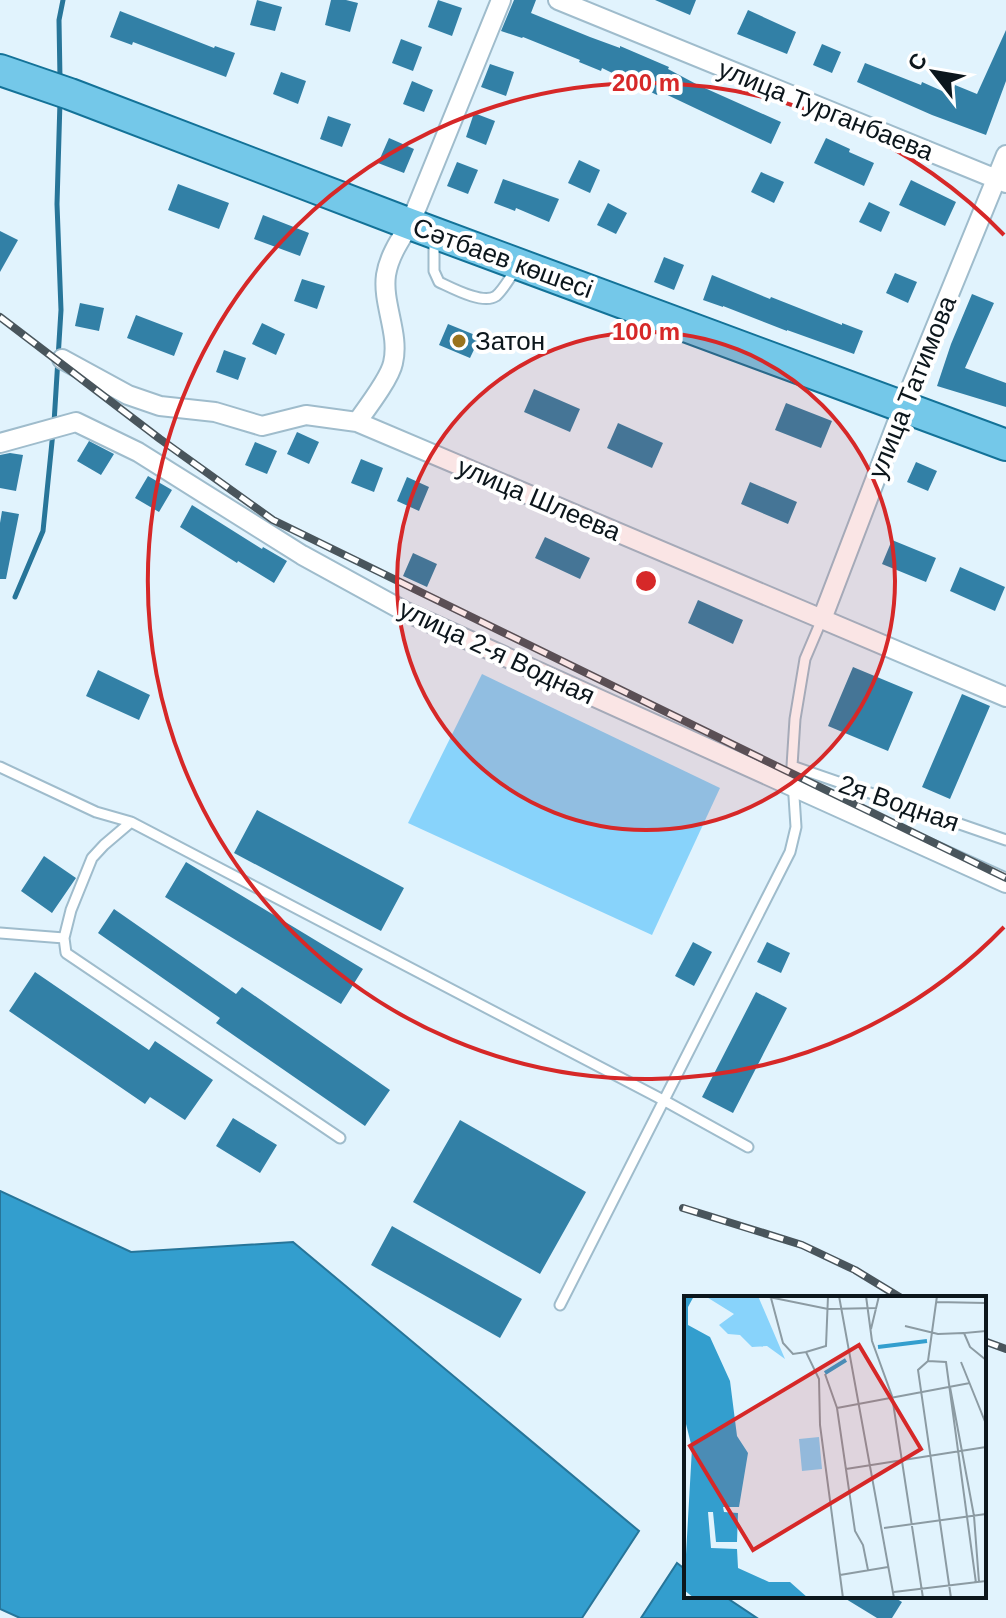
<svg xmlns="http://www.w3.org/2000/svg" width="1006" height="1618" font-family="Helvetica,sans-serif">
  <rect width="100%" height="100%" fill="#e1f3fd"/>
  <!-- green -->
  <path fill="#88d3fb" d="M482 674 720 788 652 935 408 823Z"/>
  <!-- water -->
  <path fill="#339ece" stroke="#277599" stroke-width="2" d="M0 1191 131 1252 293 1242 639 1531 582 1618H20L0 1609Z
    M677 1563 686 1570V1596H724L757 1618H641Z"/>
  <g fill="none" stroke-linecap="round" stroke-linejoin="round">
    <!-- stream -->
    <path stroke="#277599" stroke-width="5" d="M60 79 59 20 63 0
      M54 423 61 310 57 204 60 101
      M15 597 43 531 53 432"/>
  </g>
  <!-- building -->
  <path fill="#3280a6" d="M257 0 282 7 275 31 250 25Z
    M331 0H346L358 3 350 32 325 25Z
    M438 0 462 8 452 36 428 27Z
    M514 0H536L531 13 590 37 620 48V46L669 67 668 69 698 85 781 122 771 144 659 91 657 95 602 68 601 71 579 62 580 60 523 37 522 38 501 31Z
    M655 0H696L690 15Z
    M748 10 796 32 787 54 737 34Z
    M120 11 214 48 215 46 235 53 226 77 133 42 132 45 110 37Z
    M1006 30V81L986 135 932 115 857 82 865 63 921 85 922 82 951 95 955 85 977 94Z
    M401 39 422 47 413 71 392 63Z
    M822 44 841 52 832 73 813 65Z
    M490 64 514 72 506 96 481 87Z
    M281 72 306 81 298 104 273 94Z
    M412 81 433 90 424 112 403 104Z
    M474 113 495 121 486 145 466 137Z
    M328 116 351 124 342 147 320 139Z
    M389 138 414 149 404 173 378 163Z
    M826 138 850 149 849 152 874 163 864 186 814 163Z
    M579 160 600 170 590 193 568 183Z
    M457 162 478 170 468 194 447 186Z
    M761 172 784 182 774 203 751 192Z
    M503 179 559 199 549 222 516 208 515 211 494 203Z
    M911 180 956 202 945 226 899 205Z
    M178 184 229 203 219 229 168 210Z
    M869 202 890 212 881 232 859 222Z
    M608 203 627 213 616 234 597 225Z
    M263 215 309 233 300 256 254 239Z
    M0 231 18 240 0 272Z
    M664 257 684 265 674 290 654 282Z
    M895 273 917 282 908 303 886 293Z
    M712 275 770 299 771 297 842 325V323L863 331 854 354 787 330V331L723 306V307L703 300Z
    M302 279 325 286 317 309 294 301Z
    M972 294 994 303 965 368 1006 383V407L937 386 951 344Z
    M80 303 104 308 99 331 75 326Z
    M136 315 183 333 174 356 127 338Z
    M262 323 285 334 276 355 252 344Z
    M448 324 480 337 470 358 439 345Z
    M224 350 246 358 238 380 216 372Z
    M534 389 580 409 570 432 524 412Z
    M786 403 832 421 821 448 775 430Z
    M618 423 663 443 652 468 607 448Z
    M297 432 319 442 309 464 287 454Z
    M89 441 114 454 101 475 77 461Z
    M255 442 277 451 267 474 245 465Z
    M10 453 23 455 16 491 0 488V455Z
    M361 459 383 468 374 492 351 483Z
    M916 462 937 471 928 491 907 482Z
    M148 476 172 490 159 512 135 498Z
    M407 477 429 487 419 511 397 501Z
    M750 482 797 502 788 524 741 504Z
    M192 505 262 549 263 547 287 561 274 583 238 561 237 563 180 527Z
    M2 511 19 514 6 579H0V523Z
    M545 537 590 558 580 579 535 558Z
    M892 540 936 558 926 582 882 564Z
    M413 553 437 564 427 587 403 576Z
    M960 567 1005 587 995 611 950 591Z
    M698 600 743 620 733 644 688 623Z
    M853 667 913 692 888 751 828 726Z
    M98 670 150 695 139 720 86 696Z
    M962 694 990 706 950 799 922 787Z
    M257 810 404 888 381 931 234 853Z
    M44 856 76 878 52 913 21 891Z
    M186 862 363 969 341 1004 165 897Z
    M114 909 236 994 242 987 390 1090 365 1126 216 1023 220 1018 98 933Z
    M693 942 712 952 694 986 675 976Z
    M767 942 790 953 781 973 757 962Z
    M35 972 149 1050 155 1041 213 1080 185 1120 150 1097 145 1104 9 1011Z
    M756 992 787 1008 733 1113 702 1097Z
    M233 1118 277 1145 260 1173 216 1146Z
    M460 1120 586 1192 540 1274 413 1202Z
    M392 1226 522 1299 500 1338 371 1265Z
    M841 1596H892L902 1602 892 1618H877Z"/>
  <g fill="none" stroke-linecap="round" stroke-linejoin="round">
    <!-- service casing -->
    <g stroke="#9fbccc" stroke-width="13">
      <path id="service" d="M434 240V271L439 282C452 288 483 305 496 296 504 289 510 277 516 269
        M792 766 1006 840
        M0 767 96 812 131 822 665 1101 748 1147
        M131 822 104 845 92 858 71 910 64 938 66 953 340 1138
        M0 933 64 938
        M560 1305 790 852 796 827 792 766 795 719 805 659 822 619"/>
    </g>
    <!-- minor casing -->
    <g stroke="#9fbccc" stroke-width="22">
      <path id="minor" d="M558 0 1006 183
        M62 359 128 395 160 406 215 412 262 426 306 415 357 422 1006 697
        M357 422C367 408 390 378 393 363 400 334 382 304 386 275 389 256 400 240 410 224L501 0
        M0 443 76 422 138 452 302 555 404 611 1006 883
        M822 619 903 407 1006 155"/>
    </g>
    <!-- primary casing -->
    <g stroke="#137298" stroke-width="34">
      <path id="primary" d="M0 70 70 94 410 224 1006 445"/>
    </g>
    <!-- service -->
    <use href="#service" stroke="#fff" stroke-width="9"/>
    <!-- minor -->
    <use href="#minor" stroke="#fff" stroke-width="18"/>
    <!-- primary -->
    <use href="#primary" stroke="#74c8e9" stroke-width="30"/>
    <!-- rail casing -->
    <g stroke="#49555c" stroke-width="8">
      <path id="rail" d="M0 317 160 439 273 520 1006 878
        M683 1208 802 1245 855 1270 901 1298
        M984 1341 1006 1349"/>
    </g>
    <!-- rail -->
    <use href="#rail" stroke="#fff" stroke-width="5" stroke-dasharray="15" stroke-linecap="butt"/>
  </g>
  <!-- distance rings -->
  <circle cx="646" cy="581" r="249" fill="#d62828" fill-opacity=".12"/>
  <g fill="none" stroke="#d62828" stroke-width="4">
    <circle cx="646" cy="581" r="249"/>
    <path d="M1004 927A498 498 0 1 1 1004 235"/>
  </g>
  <!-- markers -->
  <circle fill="#99731e" stroke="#fff" stroke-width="3" cx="459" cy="341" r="8"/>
  <g text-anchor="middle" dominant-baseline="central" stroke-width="8" stroke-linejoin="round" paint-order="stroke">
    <!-- street labels -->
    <g font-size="26" fill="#0c161c" stroke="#fff">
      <text transform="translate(826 110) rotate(22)">улица Турганбаева</text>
      <text transform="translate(503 258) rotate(20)">Сәтбаев көшесі</text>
      <text transform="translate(912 387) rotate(-68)">улица Татимова</text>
      <text transform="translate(539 499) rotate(23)">улица Шлеева</text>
      <text transform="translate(497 652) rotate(25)">улица 2-я Водная</text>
      <text transform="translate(899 803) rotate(19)">2я Водная</text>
    </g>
    <!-- poi labels -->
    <g font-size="26" fill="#0c161c" stroke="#fff" text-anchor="start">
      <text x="475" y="341">Затон</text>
    </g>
  </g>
  <!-- overview -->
  <g transform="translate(684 1296)">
    <rect width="302" height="302" fill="#e1f3fd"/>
    <path d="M21 0H74L101 63 83 50 68 51 56 39 44 38 35 29 50 18ZM135 141 138 173 118 175 115 143Z" fill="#88d3fb"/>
    <path d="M0 0H10L4 11V29L26 41 46 85 53 140 64 157 55 211H39L40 216 54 217 53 246H32L29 216H24L27 252 53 253 54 272 85 286H106L124 302H10L0 294 8 152 0 120Z" fill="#339ece"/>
    <path fill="none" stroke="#339ece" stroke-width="4" d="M194 51 243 45M141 77 162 64"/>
    <path fill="none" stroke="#8c9ba3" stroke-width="2" d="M155 0 210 302M182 0 188 45 208 100 239 302M253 0 244 65 234 74 267 302M85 1 144 13 193 12M87 2 99 47 109 58 122 56 135 83 136 129 159 302M252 6 302 7M221 30 254 38 280 37M187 33 195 0M302 35 280 37 286 51 302 64M122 56 142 50 144 0M244 65 262 66 292 287M277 66 302 128M141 78 153 112 171 235 179 249 184 274M266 91 290 220 295 286M153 112 286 87M162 173 302 151M200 232 302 218M156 279 204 271M210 296 302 285"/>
    <path fill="#d62828" fill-opacity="0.15" stroke="#d62828" stroke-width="4" d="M175 49 237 153 69 254 6 150Z"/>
    <rect width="302" height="302" fill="none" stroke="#0c161c" stroke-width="4"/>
  </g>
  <circle cx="646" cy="581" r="12" fill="#d62828" stroke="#fff" stroke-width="4"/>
  <g font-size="24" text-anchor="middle" font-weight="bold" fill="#d62828" stroke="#fff" stroke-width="8" stroke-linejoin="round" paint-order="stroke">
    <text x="646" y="91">200 m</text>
    <text x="646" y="340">100 m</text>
  </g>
  <!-- north arrow -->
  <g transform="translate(934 72) rotate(301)" stroke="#ffffff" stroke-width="6" paint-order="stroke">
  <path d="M0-6L14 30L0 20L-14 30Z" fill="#0c161c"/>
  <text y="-12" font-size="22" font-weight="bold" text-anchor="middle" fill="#0c161c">С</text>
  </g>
</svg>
